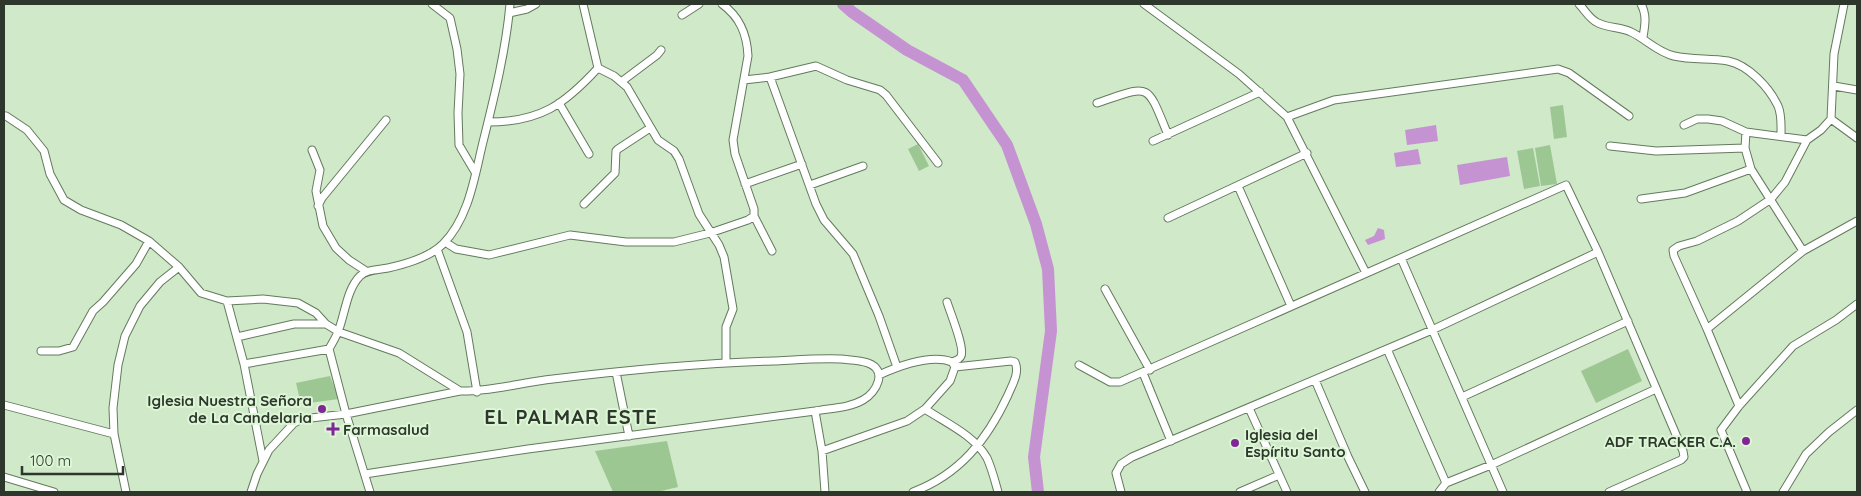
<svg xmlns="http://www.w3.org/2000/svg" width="1861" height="496" font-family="Quicksand,sans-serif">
  <rect width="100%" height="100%" fill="#cfe9c9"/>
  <!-- green -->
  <path fill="#9dc792" d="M1563 105 1567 137 1554 139 1550 107Z
    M918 144 929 166 919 171 908 149Z
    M1550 145 1557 184 1541 186 1535 148Z
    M1533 148 1540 186 1524 189 1517 151Z
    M1628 349 1642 381 1596 403 1581 371Z
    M330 376 339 399 301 404 296 383Z
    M667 441 678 487 657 492H613L595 451Z"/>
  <!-- water -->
  <path fill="#c593d2" d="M1436 125 1438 141 1407 145 1405 130Z
    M1418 149 1421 164 1396 167 1394 153Z
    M1507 157 1510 176 1460 185 1457 165Z
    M1378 228 1384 230 1385 239 1368 245 1365 240 1374 236Z"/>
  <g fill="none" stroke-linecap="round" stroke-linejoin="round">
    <!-- river -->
    <path stroke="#c593d2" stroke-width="12" d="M843 4 852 12 907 50 963 80 1007 145 1036 224 1048 269 1051 331 1034 457 1038 492"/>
    <!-- minor casing -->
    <g stroke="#647a5e" stroke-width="9">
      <path id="minor" d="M432 4 450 18 457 49 460 74 458 113 459 145 475 172
        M583 4 598 68 614 76 627 87 658 140 674 151 679 159 699 214 719 245 724 257 733 309 726 327V362
        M722 4C740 17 747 34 748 56L733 140 735 154 754 209V216L772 251
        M1144 4 1239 74 1287 117 1366 273
        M1579 4C1585 10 1589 19 1598 23 1608 28 1621 27 1631 32 1646 39 1657 52 1674 56 1692 60 1710 58 1728 61 1748 65 1769 87 1778 106 1782 115 1781 127 1781 136
        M1641 4C1647 15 1645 25 1643 37
        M509 13 527 9 536 4
        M682 15 699 4
        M770 77 816 204 824 220 853 254 879 316 897 367
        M744 80 770 77 816 66 847 80 880 90 886 95 938 163
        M621 82 657 55 661 50
        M1834 86 1857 90
        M559 103 589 154
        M1097 103C1151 85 1146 81 1168 135
        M6 116 27 130 44 151 50 174 64 200 81 210 121 225 149 241 179 267 201 293 227 301 263 299 298 303 316 313 326 324 339 332 399 353 460 391
        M1287 117 1334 100 1558 69 1569 73 1629 116
        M1831 119 1857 138
        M488 122C540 122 564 105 598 68
        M1684 125 1697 119H1708L1722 121 1746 132 1807 140
        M1746 132 1745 148 1751 169 1803 251
        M1153 141 1260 92
        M1610 146 1656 151 1745 148
        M312 150 320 170 316 191 323 226 336 248 349 260 366 271
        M745 184 802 164
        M810 185 863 166
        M1238 186 1291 306
        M1641 199 1685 193 1751 169
        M584 204 615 173 616 151 618 149 650 128
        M318 206 322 198 386 120
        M1168 218 1307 153
        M445 242 456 249 489 255 570 235 626 242H674L710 233 748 220 754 216
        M437 249 467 332 477 392
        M1401 258 1503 492
        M1105 289 1150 370
        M227 301 244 364 263 461
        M947 302C950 312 965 348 961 356 960 359 955 361 952 362
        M1707 329 1803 251 1857 221
        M237 337 294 324H326
        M329 349 346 414 370 492
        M1387 349 1446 483
        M41 351H59L73 347 93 311 103 302 136 264 149 241
        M244 364 329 349C332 343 337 336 339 329 345 313 347 289 360 276 367 269 378 270 388 268 406 264 430 257 443 244 470 217 475 173 484 138 495 94 506 49 510 4
        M1079 365 1110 382H1120L1566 185 1598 252 1683 451 1684 457 1681 460 1609 492
        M616 372 629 436
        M1143 373 1171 441
        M879 375C899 366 931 354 952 362L955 367
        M1315 380 1348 457 1365 492
        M1462 397 1628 321
        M4 405 114 434
        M1739 406 1707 329 1674 256 1673 250 1679 246 1697 241 1738 221 1771 199 1785 182 1807 140 1821 130 1831 119 1834 54 1844 4
        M1249 408 1287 492
        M925 409C946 423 974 435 987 458 992 469 995 481 998 492
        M815 411 822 451 825 492
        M822 451 907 421 925 409 950 381 955 367
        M4 477 54 492
        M126 492 114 434 113 408 118 365 125 336 140 306 160 282 179 267
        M251 492 257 474 269 450 294 423 302 419 346 414 460 391C490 392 523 382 553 379 627 370 699 363 773 361 795 360 819 358 841 359 849 360 860 360 868 363 888 370 877 392 863 400 849 408 831 408 815 411L528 449 365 474
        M913 492C960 474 987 440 1008 395 1012 385 1020 373 1015 362L1011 361 955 367
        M1121 492 1116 473 1121 464 1132 457 1432 330 1598 252
        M1240 492 1279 475
        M1439 492 1446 483 1491 465 1656 389
        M1747 492 1721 430 1739 406 1793 346 1836 320 1857 304
        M1783 492 1806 454 1829 432 1857 410"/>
    </g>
    <!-- minor -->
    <use href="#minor" stroke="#fff" stroke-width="7"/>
  </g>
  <!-- markers -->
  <g fill="#802795" stroke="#dcf6d6" stroke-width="2">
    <circle cx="322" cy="409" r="5"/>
    <path d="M330.5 421.5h5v5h5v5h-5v5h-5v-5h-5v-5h5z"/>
    <circle cx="1746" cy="441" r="5"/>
    <circle cx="1235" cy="443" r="5"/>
  </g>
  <g text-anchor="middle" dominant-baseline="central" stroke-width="4" stroke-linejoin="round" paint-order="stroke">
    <!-- poi labels -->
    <g font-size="15" font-weight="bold" fill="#2d372b" stroke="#dcf6d6" text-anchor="end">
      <text x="312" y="400">Iglesia Nuestra Señora<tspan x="312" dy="17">de La Candelaria</tspan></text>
      <text x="343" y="429" text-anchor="start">Farmasalud</text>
      <text x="1245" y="434" text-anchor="start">Iglesia del<tspan x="1245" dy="17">Espíritu Santo</tspan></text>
      <text x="1736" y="441">ADF TRACKER C.A.</text>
    </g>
    <!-- district labels -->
    <g font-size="20" font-weight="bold" letter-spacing="1" fill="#2d372b" stroke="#dcf6d6">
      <text x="571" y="416">EL PALMAR ESTE</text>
    </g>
  </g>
  <!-- border -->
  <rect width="1861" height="496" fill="none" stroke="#2d372b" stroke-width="10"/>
  <!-- scale -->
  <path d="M22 466v8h101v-8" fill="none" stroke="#2d372b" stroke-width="2.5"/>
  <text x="30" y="466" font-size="15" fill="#2d372b" stroke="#dcf6d6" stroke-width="4" paint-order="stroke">100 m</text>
</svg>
